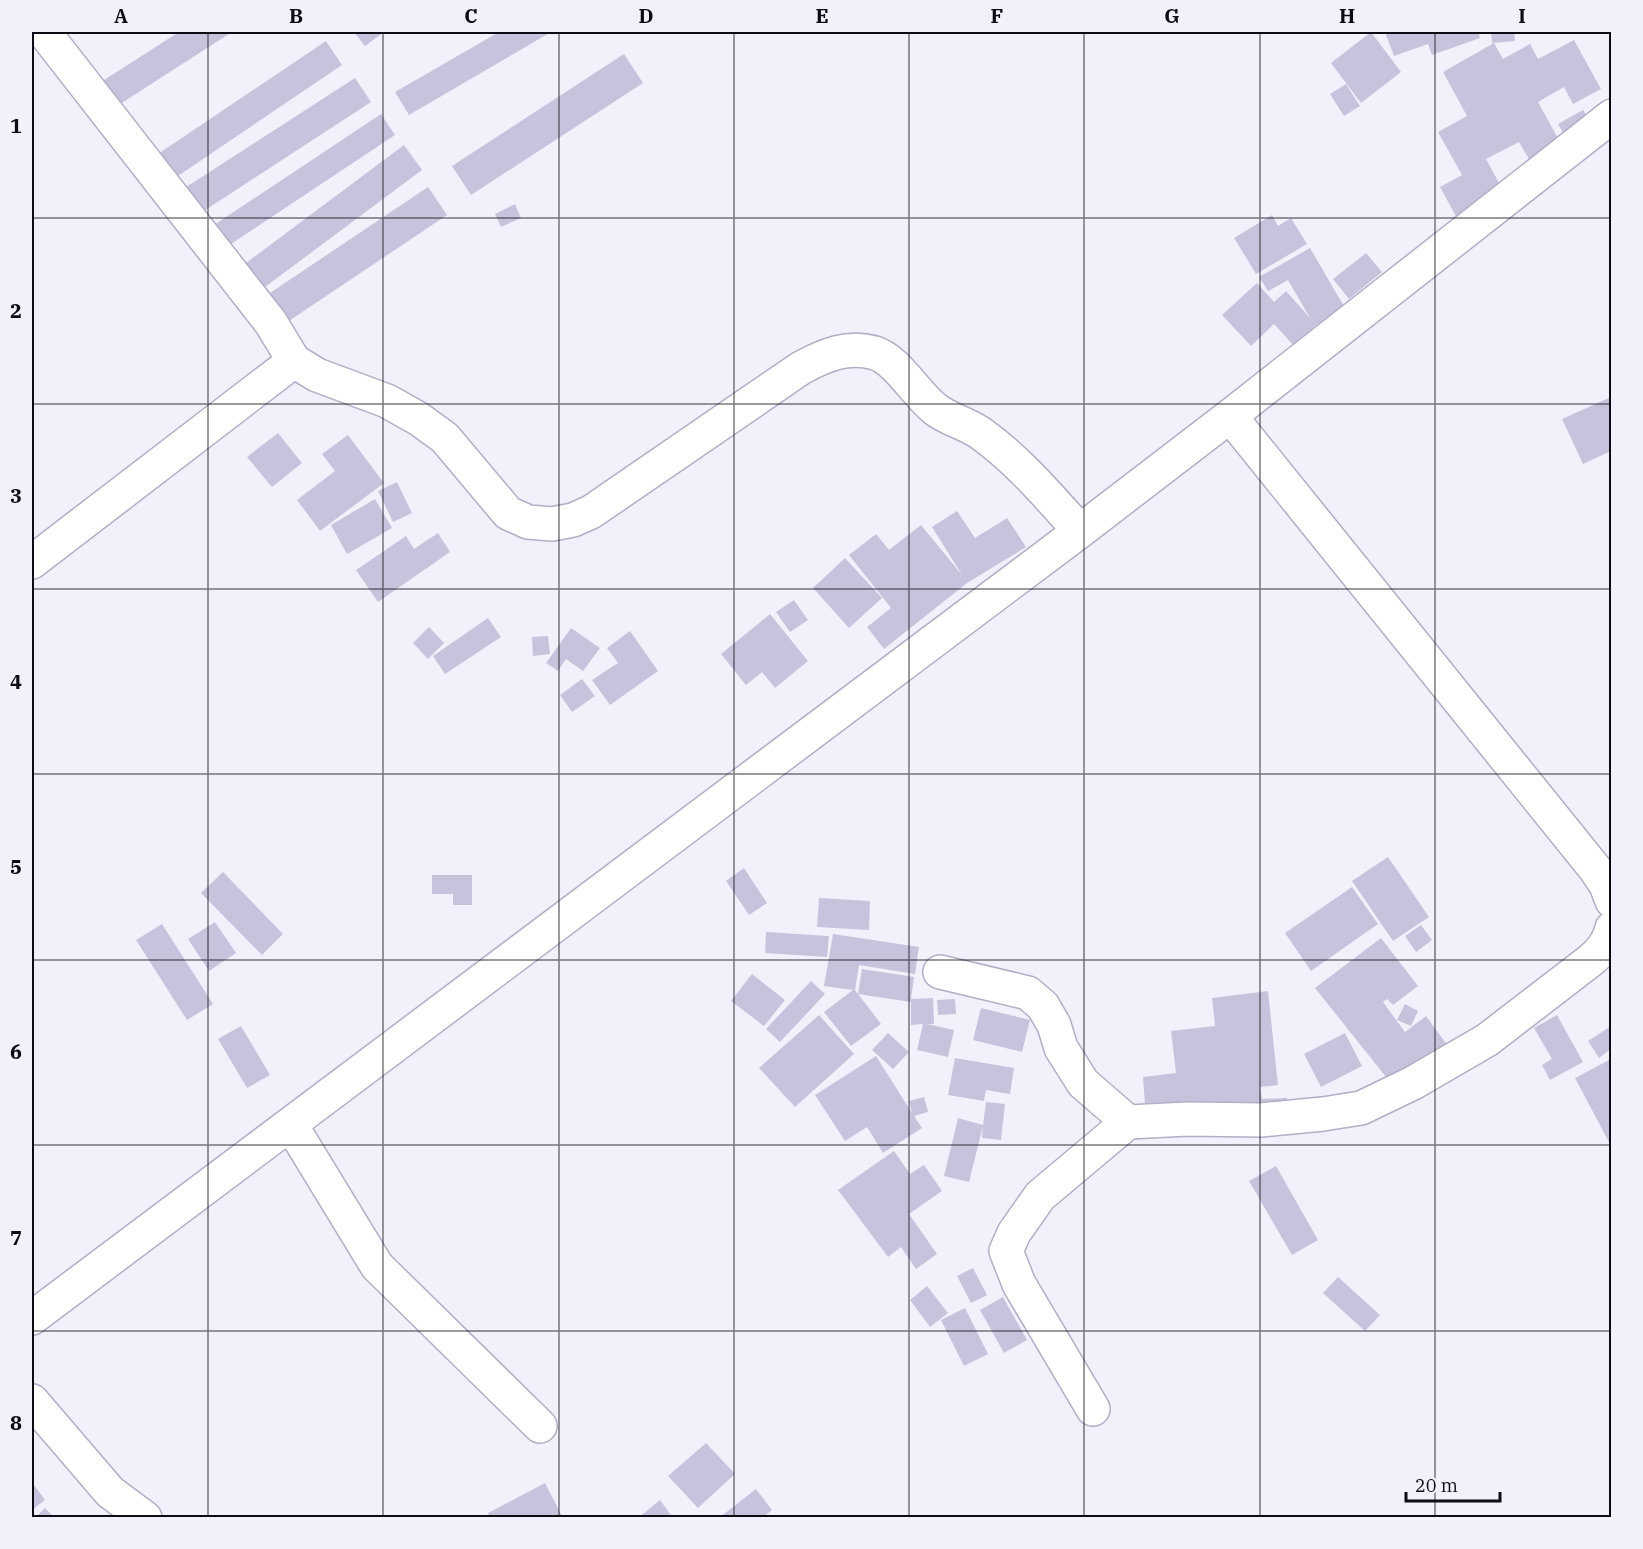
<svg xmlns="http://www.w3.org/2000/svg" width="1643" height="1549" font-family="'IBM Plex Serif',serif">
  <rect width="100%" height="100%" fill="#f3f0fb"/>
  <!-- building -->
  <path fill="#c8c3dd" d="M179 32H232L117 106 101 82Z
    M354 32H384L365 46Z
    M499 32H551L409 115 395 92Z
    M1371 32 1401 72 1361 103 1331 63Z
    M1385 32H1478L1480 38 1432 55 1428 44 1394 56Z
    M1491 32H1514L1515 41 1492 43Z
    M1574 40 1601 89 1573 104 1564 87 1538 102 1560 142 1529 159 1519 142 1486 159 1505 194 1458 220 1440 187 1462 175 1438 132 1467 116 1443 72 1494 43 1503 59 1530 44 1538 59Z
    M326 41 342 65 172 180 155 156Z
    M624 54 643 83 471 195 452 166Z
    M355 78 371 102 196 216 180 191Z
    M1346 84 1360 106 1344 116 1330 94Z
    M1583 110 1590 121 1565 136 1558 124Z
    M381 114 395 135 225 248 211 227Z
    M404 145 422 170 257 293 238 269Z
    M428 187 447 215 283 325 264 297Z
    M515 204 521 218 501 227 495 214Z
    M1272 215 1278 226 1291 218 1307 244 1256 274 1234 238Z
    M1310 248 1345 308 1316 325 1294 346 1274 324 1251 346 1222 315 1257 283 1274 302 1286 291 1310 318 1288 280 1268 291 1259 277Z
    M1366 253 1382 272 1349 299 1333 279Z
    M1611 397V451L1583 464 1562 419Z
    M278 433 302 463 272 487 247 457Z
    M348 435 384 483 320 531 297 500 335 471 322 454Z
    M397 482 412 513 393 522 378 491Z
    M375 499 392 528 347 554 331 525Z
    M957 511 975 538 1007 518 1026 547 967 583 884 649 867 627 891 608 849 555 876 534 889 550 921 525 962 575 932 527Z
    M438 533 450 552 378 602 356 570 406 536 414 549Z
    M845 558 882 598 849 628 813 588Z
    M794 600 808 620 790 632 776 612Z
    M770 614 808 661 775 688 762 672 746 685 721 654Z
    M488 618 501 637 445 674 433 656Z
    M429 627 444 643 428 659 413 643Z
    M571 628 600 648 583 671 566 659 558 671 546 663Z
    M630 631 658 671 610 705 592 680 618 663 607 648Z
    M548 636 550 654 533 656 532 637Z
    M582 679 595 696 572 712 560 695Z
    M1388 857 1429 917 1393 941 1352 881Z
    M744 868 767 903 749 915 726 881Z
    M223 872 283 934 262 955 201 893Z
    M432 875H472V905H453V894H432Z
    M1352 887 1378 924 1311 971 1285 933Z
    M819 898 870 901 869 930 817 927Z
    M215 922 236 953 209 971 188 939Z
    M162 924 213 1004 187 1020 136 940Z
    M1421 925 1432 940 1416 952 1405 936Z
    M766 932 829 936 827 957 765 953Z
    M833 934 919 947 915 974 859 965 855 990 881 1024 851 1046 824 1012 853 990 824 986Z
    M1381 938 1418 986 1393 1005 1387 999 1383 1002 1405 1032 1426 1016 1448 1046 1394 1087 1315 988Z
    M862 969 914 977 911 999 933 998 934 1024H927L954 1030 948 1057 917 1050 923 1024 911 1025V1002L858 994Z
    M752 974 785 1000 764 1026 731 1001Z
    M811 981 825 994 780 1042 766 1029Z
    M1268 991 1278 1085 1260 1087 1262 1099 1287 1098 1288 1114H1168L1166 1103 1145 1105 1143 1077 1176 1073 1171 1031 1215 1026 1212 998Z
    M955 999 956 1014 938 1015 937 1000Z
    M1405 1004 1418 1011 1411 1026 1397 1020Z
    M981 1008 1030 1020 1022 1052 973 1040Z
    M819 1015 854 1054 795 1107 759 1068Z
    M1557 1015 1583 1062 1550 1080 1542 1065 1552 1059 1534 1028Z
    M241 1026 270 1075 247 1088 218 1039Z
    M1611 1026V1049L1599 1058 1588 1041Z
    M888 1033 909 1052 893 1069 872 1050Z
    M1345 1033 1362 1066 1321 1087 1304 1054Z
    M876 1056 912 1113 909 1101 924 1097 928 1112 914 1116 922 1128 883 1153 867 1127 845 1141 815 1095Z
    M955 1058 1014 1068 1010 1094 986 1090 984 1101 948 1095Z
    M1611 1059V1146L1575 1078Z
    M986 1102 1005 1104 1001 1140 982 1138 983 1126 969 1182 944 1176 958 1118 983 1125Z
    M894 1151 910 1174 924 1165 942 1191 909 1214 937 1254 916 1269 901 1247 888 1257 838 1190Z
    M1276 1166 1318 1240 1292 1255 1249 1181Z
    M973 1268 987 1295 971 1303 957 1276Z
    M1338 1277 1380 1315 1365 1331 1323 1293Z
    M927 1286 948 1313 930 1327 910 1300Z
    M1003 1297 1027 1340 1004 1353 980 1310Z
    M965 1308 988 1354 964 1366 941 1320Z
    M706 1443 735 1474 698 1508 668 1476Z
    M32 1482 45 1500 32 1510Z
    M545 1483 563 1518H490L488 1513Z
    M756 1489 772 1510 762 1518H719Z
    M660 1500 673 1518H638Z
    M45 1508 55 1518H35Z"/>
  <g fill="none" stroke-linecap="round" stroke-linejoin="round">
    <!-- minor casing -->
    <g stroke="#b3adc6" stroke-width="36">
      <path id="minor" d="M294 361 317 375 387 401 419 419 445 438 508 513 528 522 552 524 573 520 591 512 801 368C825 355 848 345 875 353 897 360 916 394 935 409 949 420 969 424 983 435 1020 462 1049 497 1080 531
        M1230 416 1596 870 1606 885 1612 901
        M32 562 294 361 271 323 44 32
        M940 972 1028 993 1043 1006 1054 1025 1061 1048 1083 1083 1128 1122 1188 1119 1261 1120 1323 1114 1361 1108 1413 1083 1487 1040 1591 960C1602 951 1609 942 1612 928
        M291 1125 377 1266 540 1426
        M32 1318 1080 531 1230 416 1612 116
        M32 1401 110 1492 145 1518
        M1093 1409 1019 1284 1006 1251 1014 1233 1040 1196 1128 1122"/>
    </g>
    <!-- minor -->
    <use href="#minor" stroke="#fff" stroke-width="33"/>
  </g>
  <!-- grid -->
  <path fill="none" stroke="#0d0b13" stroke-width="1.5" stroke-opacity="0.55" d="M208 32V1518M383 32V1518M559 32V1518M734 32V1518M909 32V1518M1084 32V1518M1260 32V1518M1435 32V1518M32 218H1612M32 404H1612M32 589H1612M32 774H1612M32 960H1612M32 1145H1612M32 1331H1612"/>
  <!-- border -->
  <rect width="1643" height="1549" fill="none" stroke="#f3f0fb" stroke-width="66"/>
  <!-- scale -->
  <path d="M1406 1492v9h94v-9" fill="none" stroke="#0d0b13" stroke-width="3"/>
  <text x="1415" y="1492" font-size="18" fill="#0d0b13" stroke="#f3f0fb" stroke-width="4.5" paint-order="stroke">20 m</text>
  <rect x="33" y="33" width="1577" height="1483" fill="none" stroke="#0d0b13" stroke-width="2"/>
  <g font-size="20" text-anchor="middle" font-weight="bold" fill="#0d0b13">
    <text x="121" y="23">A</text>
    <text x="296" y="23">B</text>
    <text x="471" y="23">C</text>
    <text x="646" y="23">D</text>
    <text x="822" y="23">E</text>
    <text x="997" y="23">F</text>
    <text x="1172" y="23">G</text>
    <text x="1347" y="23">H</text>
    <text x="1522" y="23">I</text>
    <text x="16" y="133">1</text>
    <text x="16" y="318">2</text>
    <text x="16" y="503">3</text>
    <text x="16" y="689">4</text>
    <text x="16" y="874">5</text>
    <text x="16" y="1059">6</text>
    <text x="16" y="1245">7</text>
    <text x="16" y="1430">8</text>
  </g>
</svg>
